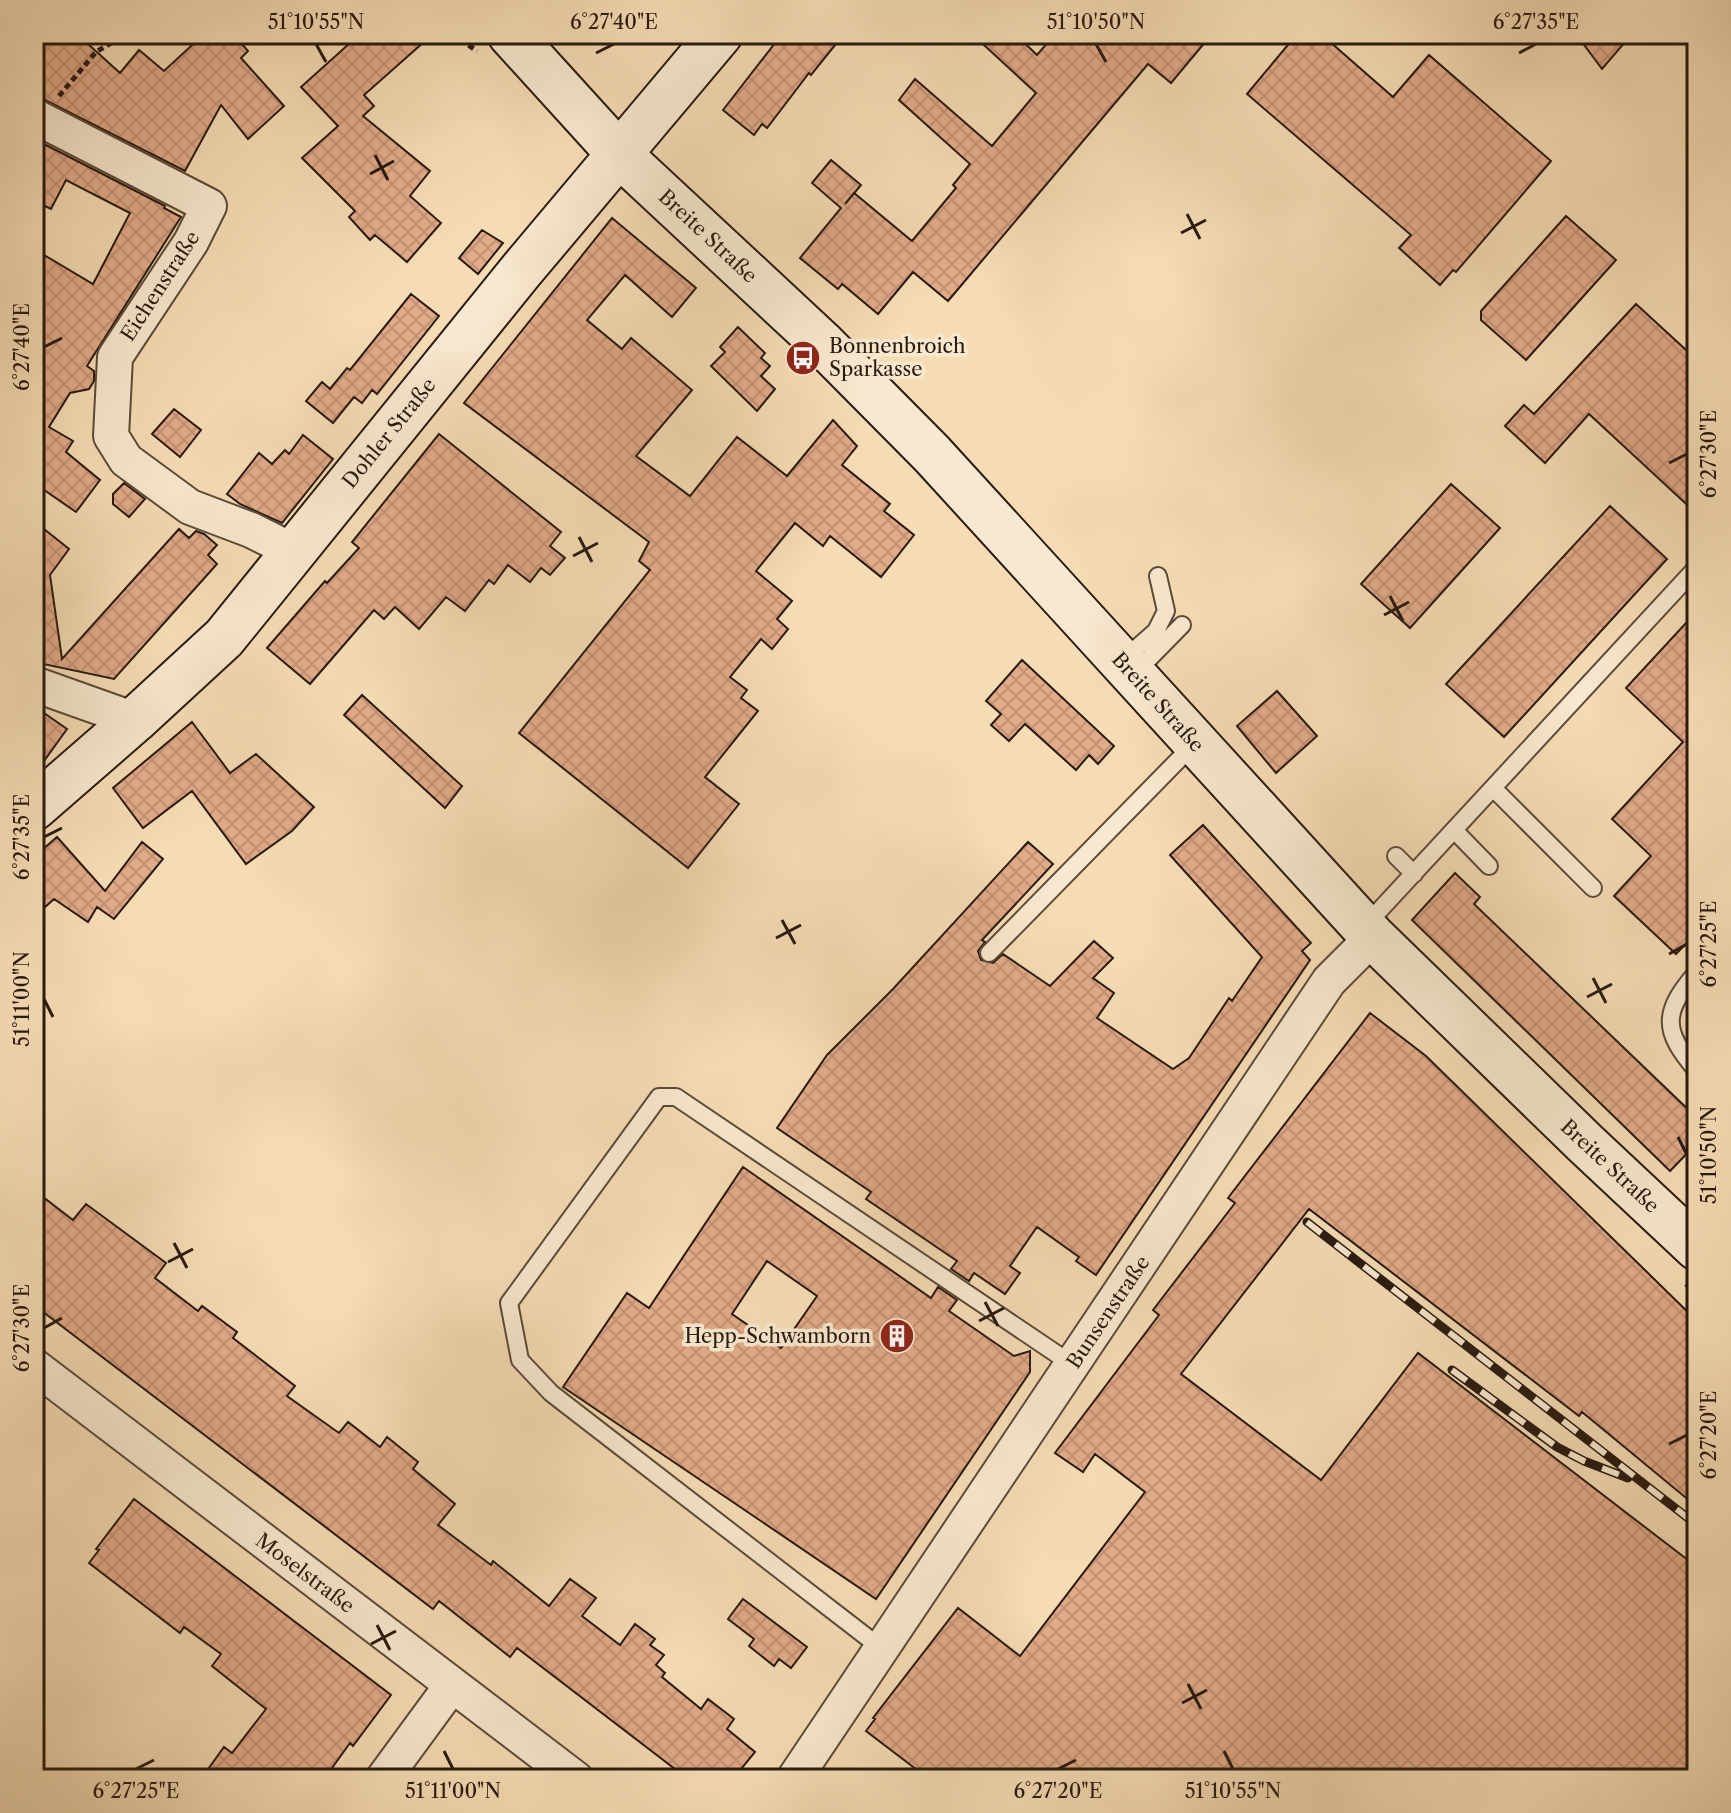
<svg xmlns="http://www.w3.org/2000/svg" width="1731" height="1813" font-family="'Libre Caslon Text',serif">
  <defs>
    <pattern id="building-cross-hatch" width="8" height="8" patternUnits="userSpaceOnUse" patternTransform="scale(2)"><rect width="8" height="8" fill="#e1aa88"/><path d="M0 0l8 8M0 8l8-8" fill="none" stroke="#c19274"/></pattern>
  </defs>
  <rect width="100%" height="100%" fill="#f5dcb5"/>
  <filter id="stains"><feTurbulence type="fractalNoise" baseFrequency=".0025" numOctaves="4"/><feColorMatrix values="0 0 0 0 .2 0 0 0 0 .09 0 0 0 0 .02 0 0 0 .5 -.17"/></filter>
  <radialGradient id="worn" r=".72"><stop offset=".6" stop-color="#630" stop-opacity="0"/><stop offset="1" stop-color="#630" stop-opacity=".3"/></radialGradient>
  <!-- building -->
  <path fill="url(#building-cross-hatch)" stroke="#291a0f" stroke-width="2" fill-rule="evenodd" d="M34 34H77L120 73 139 50 164 71 204 34H233L248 51 241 58 284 106 248 139 221 105 185 171 41 98 34 91Z
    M360 34H433L364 95 374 106 363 116 430 171 410 196 441 223 407 262 375 235 370 240 349 217 355 211 302 158 338 126 301 87Z
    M782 34H844L811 75 809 73 767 128 762 124 754 135 723 110Z
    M972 34H1015L1037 55 1055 34H1212L1171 83 1148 64 948 301 913 272 878 314 842 284 838 289 800 258 841 208 812 183 831 160 861 185 845 204 854 193 912 241 956 188 953 185 970 164 899 100 915 79 992 146 1036 93Z
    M1297 34H1321L1393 97 1429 55 1551 161 1456 272 1453 270 1440 285 1399 248 1411 235 1247 94Z
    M1576 34H1632L1602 69Z
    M40 142 165 206 164 208 181 217 87 366 94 371V381L89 389 70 393 49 427 73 441 66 452 100 480 76 512 34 483V275L44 255 93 284 130 213 66 180 51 209 34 201V155Z
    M1566 216 1616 260 1526 360 1481 320V311Z
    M612 218 696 288 672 317 625 275 587 320 622 349 631 338 692 390 636 456 690 496 737 437 787 476 833 420 857 446 842 465 890 504 884 511 914 535 881 577 830 536 823 546 795 523 756 571 792 601 777 619 788 629 772 649 761 639 730 677 747 690 741 698 758 711 705 777 739 804 688 868 519 733 650 570 639 561 649 542 464 403Z
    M482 230 503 243 478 274 459 258Z
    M411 294 439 316 377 394 372 390 362 403 354 397 333 423 306 401 322 382 330 389 347 368 350 370Z
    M1636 304 1697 360V514L1589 414 1545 463 1505 426 1524 405 1534 414Z
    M738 327 765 353 761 358 770 366 761 376 775 389 757 411 711 366 725 352 720 347Z
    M174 409 201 430 180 457 152 434Z
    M439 434 561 532 550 546 565 558 550 575 541 568 530 582 508 565 494 584 489 580 465 611 446 597 419 629 395 607 384 619 374 610 310 684 267 648 325 581 327 583 359 548 352 542Z
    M303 435 333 459 282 523 240 504 227 494 259 453 272 464 285 450 289 454Z
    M124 483 145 499 129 517 113 504V494Z
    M1451 484 1500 528 1410 628 1361 584Z
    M1610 506 1667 559 1504 737 1446 684Z
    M34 521 69 549 50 575 62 659 179 529 189 538 196 531 204 534 217 545 208 555 217 564 114 679 34 662Z
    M1697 611V932L1676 954 1614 896 1651 856 1612 819 1683 742 1626 688Z
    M1022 660 1114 746 1098 764 1089 755 1076 770 1025 724 1009 741 991 725 1001 714 986 701Z
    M1277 691 1317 736 1276 773 1237 726Z
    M362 695 462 786 445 808 344 715Z
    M34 706 67 729 34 775Z
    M192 722 230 773 256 754 314 807 292 831 246 864 192 791 143 828 113 788Z
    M1203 825 1311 943 1302 951 1310 960 1096 1275 1076 1261 1079 1257 1037 1227 1010 1266 1020 1273 1005 1294 974 1273 969 1281 951 1269 957 1261 866 1199 871 1192 777 1128 827 1055 893 989 1028 842 1053 864 982 940 985 942 978 951 981 960 993 963 1003 954 1050 986 1094 941 1113 958 1093 978 1114 993 1097 1018 1173 1069 1189 1058 1229 998 1232 1001 1262 957 1170 855Z
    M57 837 105 891 142 842 163 859 114 919 97 907 88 922 54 899 34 917V857Z
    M1455 873 1480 897 1474 904 1697 1118V1143L1670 1171 1412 920Z
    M1370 1013 1426 1056 1697 1321V1507L1582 1412 1579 1416 1309 1209 1181 1374 1321 1480 1418 1353 1697 1567V1779H929L866 1731 875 1719 873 1718 958 1608 1020 1656 1145 1492 1095 1454 1083 1472 1055 1453 1159 1315 1153 1310 1235 1203 1228 1198Z
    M743 1167 931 1298 938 1287 957 1300 949 1311 1014 1356 1030 1351V1372L876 1599 563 1387 627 1293 649 1308ZM767 1261 817 1296 781 1348 732 1314Z
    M34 1190 73 1220 86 1204 166 1263 155 1278 198 1311 202 1306 237 1332 233 1338 295 1386 287 1396 339 1433 348 1422 380 1447 387 1437 418 1462 413 1469 455 1504 438 1525 491 1565 493 1561 549 1606 570 1579 596 1598 582 1616 620 1645 635 1624 655 1639 650 1645 664 1655 656 1665 665 1673 662 1677 701 1709 708 1699 734 1719 727 1729 755 1752 733 1779H688L517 1648 510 1657 439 1601 433 1609 34 1305Z
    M134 1499 391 1695 353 1746 350 1743 324 1779H201L224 1747 232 1753 266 1709 212 1666 221 1654 184 1627 180 1633 89 1563 99 1550 96 1549Z
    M743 1599 807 1647 791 1668 779 1659 774 1666 749 1646 754 1639 728 1619Z"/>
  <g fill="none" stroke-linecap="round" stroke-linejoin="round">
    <!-- service casing -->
    <g stroke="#5c4a38" stroke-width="20">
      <path id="service" d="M1123 660 1156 631 1166 611 1158 576
        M1134 674 1182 625
        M1493 788 1593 888
        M1454 830 1489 866
        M1396 856 1414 874
        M1365 926 1697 567
        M989 953 1194 744
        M1697 972C1662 1012 1662 1031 1697 1071
        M881 1648 551 1393 520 1360 509 1303 659 1097H676L1073 1365"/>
    </g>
    <!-- minor casing -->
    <g stroke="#5c4a38" stroke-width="38">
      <path id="minor" d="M34 116 209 206 191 242 115 357 111 436 126 460 190 507 251 530 295 552
        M34 684 135 720
        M34 1366 576 1779
        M383 1779 452 1685
        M794 1779 1329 981 1373 937"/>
    </g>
    <!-- secondary casing -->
    <g stroke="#291a0f" stroke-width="48">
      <path id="secondary" d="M510 34 620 155 821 342 932 454 1373 937 1586 1144 1697 1248
        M34 808 135 720 224 638 520 272 720 34"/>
    </g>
    <!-- path -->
    <path stroke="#291a0f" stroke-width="5" stroke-dasharray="6 4" stroke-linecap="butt" d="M452 34 477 51
      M59 96 96 52 111 43
      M1686 1284 1697 1294"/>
    <!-- service -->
    <use href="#service" stroke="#f8e8cf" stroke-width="16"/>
    <!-- minor -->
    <use href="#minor" stroke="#f8e8cf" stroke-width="34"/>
    <!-- secondary -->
    <use href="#secondary" stroke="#f8e8cf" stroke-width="44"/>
    <!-- rail casing -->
    <g stroke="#291a0f" stroke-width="9">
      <path id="rail" d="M1307 1222 1697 1525
        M1452 1370 1557 1447 1584 1461 1628 1478"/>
    </g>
    <!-- rail -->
    <use href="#rail" stroke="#f8e8cf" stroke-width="6" stroke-dasharray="18" stroke-linecap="butt"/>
  </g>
  <!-- ticks -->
  <path fill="none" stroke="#291a0f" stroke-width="3" d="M316 44 326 62M1096 44 1106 62M596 53 614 44M1519 53 1536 44M375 155 388 180M370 174 394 161M1187 214 1200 239M1181 233 1206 220M44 347 62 338M1669 463 1687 454M579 537 592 562M573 556 598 543M1390 596 1403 621M1384 615 1409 602M44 837 62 828M782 920 795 944M776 938 801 925M1669 954 1687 944M1593 978 1606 1003M1587 997 1612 984M44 999 53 1017M1678 1137 1687 1155M174 1243 187 1268M168 1262 193 1249M985 1302 998 1326M979 1321 1004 1308M44 1328 62 1318M1669 1444 1687 1435M377 1625 390 1650M371 1644 396 1631M1188 1684 1201 1709M1182 1703 1207 1690M444 1751 453 1769M1224 1751 1233 1769M136 1769 154 1760M1058 1769 1076 1760"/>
  <!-- icons -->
  <defs>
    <g id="bus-disc" transform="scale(1.8)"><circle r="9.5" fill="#8f2418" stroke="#f8e8cf"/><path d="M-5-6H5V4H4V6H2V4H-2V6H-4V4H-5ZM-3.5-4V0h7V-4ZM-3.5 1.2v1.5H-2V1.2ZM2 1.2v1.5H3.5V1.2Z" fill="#fff"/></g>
    <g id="building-disc" transform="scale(1.8)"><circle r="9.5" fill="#8f2418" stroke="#f8e8cf"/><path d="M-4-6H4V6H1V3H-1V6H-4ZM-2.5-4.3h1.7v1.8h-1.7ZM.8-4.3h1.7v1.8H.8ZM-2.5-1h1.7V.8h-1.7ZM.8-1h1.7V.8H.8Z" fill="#fff"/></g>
  </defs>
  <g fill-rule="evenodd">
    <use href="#bus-disc" x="803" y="358"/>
    <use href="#building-disc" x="897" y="1336"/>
  </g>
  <g text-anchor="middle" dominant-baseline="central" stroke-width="7" stroke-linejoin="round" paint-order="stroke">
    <!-- street labels -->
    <g font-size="20" fill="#291a0f" stroke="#f8e8cf">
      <text transform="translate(708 236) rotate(43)">Breite Straße</text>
      <text transform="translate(160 286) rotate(-57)">Eichenstraße</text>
      <text transform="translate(389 433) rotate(-51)">Dohler Straße</text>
      <text transform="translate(1158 702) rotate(48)">Breite Straße</text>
      <text transform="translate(1610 1166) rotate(43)">Breite Straße</text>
      <text transform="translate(1108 1312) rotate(-56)">Bunsenstraße</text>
      <text transform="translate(305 1573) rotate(37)">Moselstraße</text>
    </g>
    <!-- poi labels -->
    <g font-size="20" fill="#291a0f" stroke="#f8e8cf" text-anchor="start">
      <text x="829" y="346">Bonnenbroich<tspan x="829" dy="23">Sparkasse</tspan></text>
      <text x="871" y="1336" text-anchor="end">Hepp-Schwamborn</text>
    </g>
  </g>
  <!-- margin -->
  <rect width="1731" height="1813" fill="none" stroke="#f5dcb5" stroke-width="88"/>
  <rect x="44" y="44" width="1643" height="1725" fill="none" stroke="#291a0f" stroke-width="3"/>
  <g font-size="20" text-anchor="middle" fill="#291a0f">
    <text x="316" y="29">51°10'55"N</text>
    <text x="614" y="29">6°27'40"E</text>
    <text x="1096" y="29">51°10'50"N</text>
    <text x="1536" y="29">6°27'35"E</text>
    <text transform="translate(22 347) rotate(-90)" y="7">6°27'40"E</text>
    <text transform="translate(1709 454) rotate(-90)" y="7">6°27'30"E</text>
    <text transform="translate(22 837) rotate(-90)" y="7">6°27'35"E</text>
    <text transform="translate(1709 944) rotate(-90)" y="7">6°27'25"E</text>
    <text transform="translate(22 999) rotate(-90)" y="7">51°11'00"N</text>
    <text transform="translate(1709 1155) rotate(-90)" y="7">51°10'50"N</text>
    <text transform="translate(22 1328) rotate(-90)" y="7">6°27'30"E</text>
    <text transform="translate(1709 1435) rotate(-90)" y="7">6°27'20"E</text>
    <text x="136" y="1798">6°27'25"E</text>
    <text x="453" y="1798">51°11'00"N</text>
    <text x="1058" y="1798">6°27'20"E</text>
    <text x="1233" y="1798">51°10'55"N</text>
  </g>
  <rect width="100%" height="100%" filter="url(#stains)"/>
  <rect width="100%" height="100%" fill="url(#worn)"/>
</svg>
